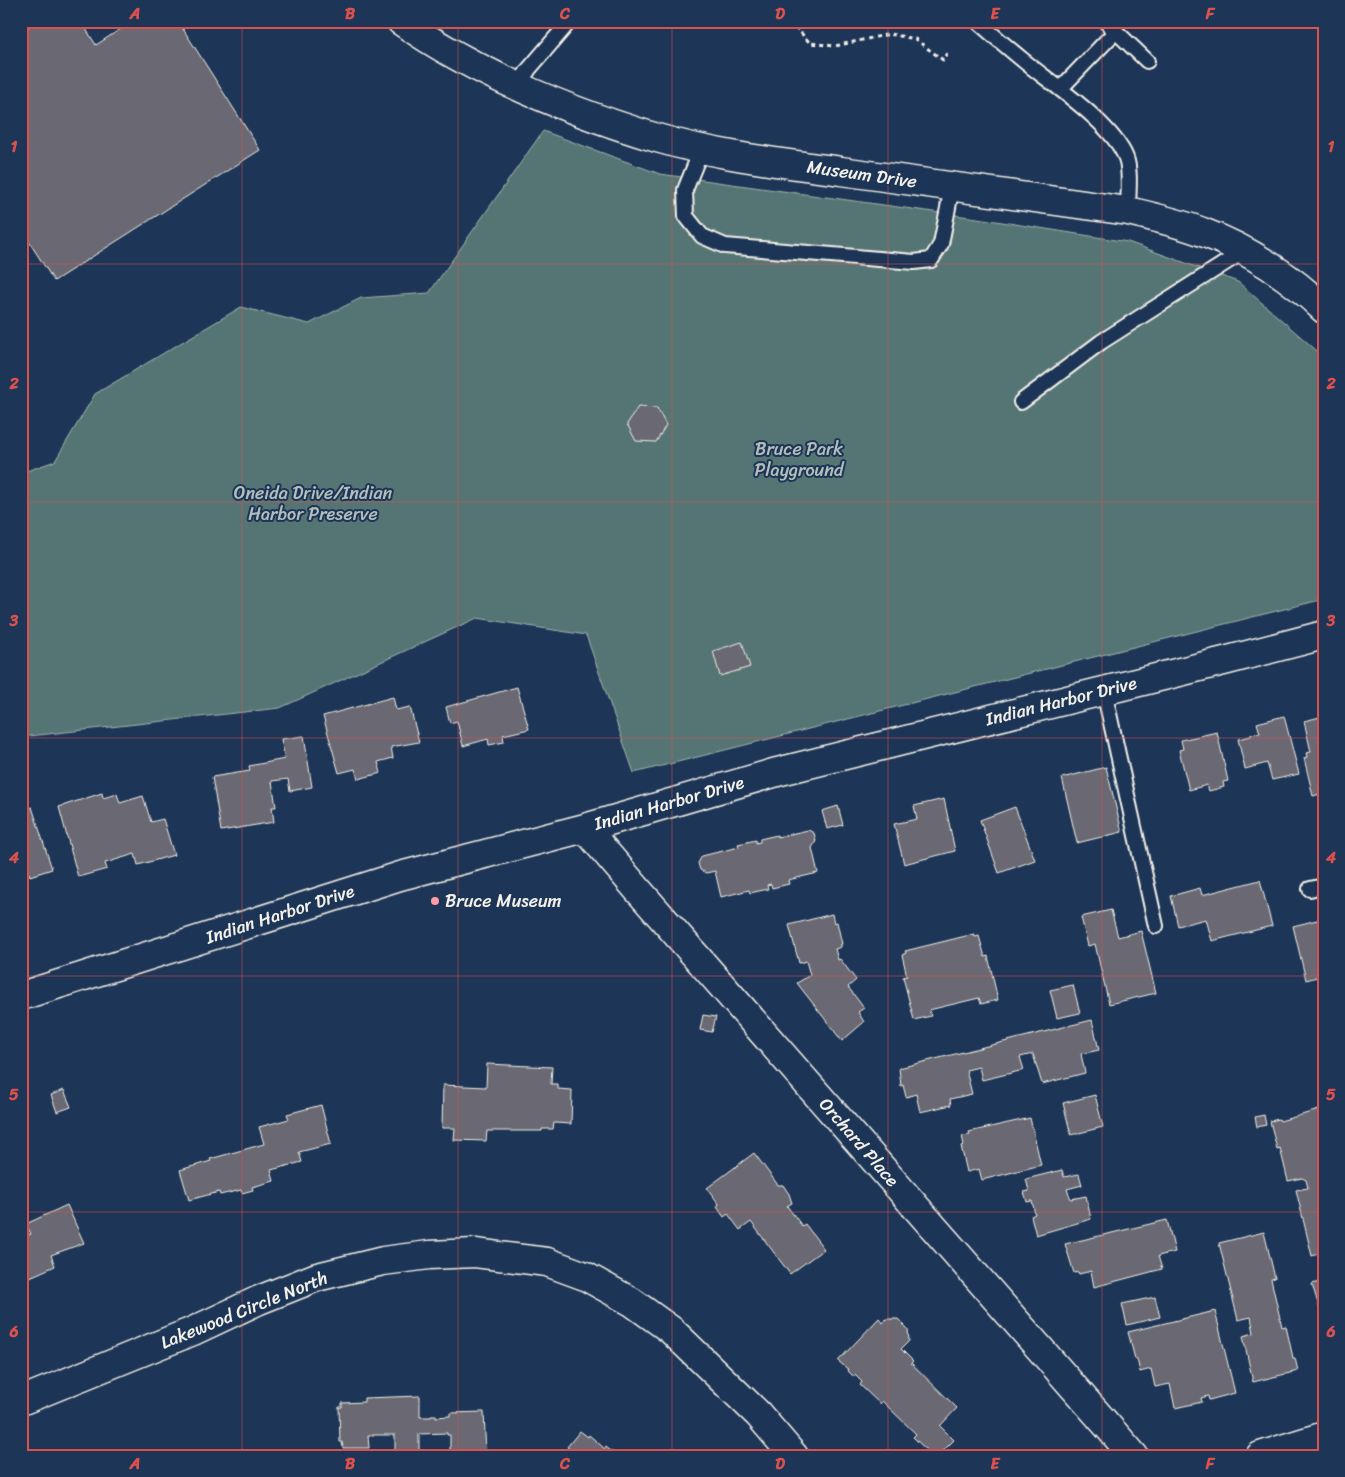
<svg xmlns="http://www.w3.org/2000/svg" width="1345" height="1477" font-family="Sriracha,sans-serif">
  <rect width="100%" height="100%" fill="#1d3557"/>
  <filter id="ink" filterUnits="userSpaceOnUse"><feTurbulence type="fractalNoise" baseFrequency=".02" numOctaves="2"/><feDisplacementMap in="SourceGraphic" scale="10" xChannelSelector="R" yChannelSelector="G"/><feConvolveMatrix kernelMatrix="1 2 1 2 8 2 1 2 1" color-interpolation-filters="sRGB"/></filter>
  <g filter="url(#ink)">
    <!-- green -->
    <path fill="#557574" stroke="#a4b3ae" d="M543 131 660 174 977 218 1128 242 1238 282 1324 357V599L634 773 586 635 477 618 280 708 21 737V473L55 461 95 394 241 307 309 324 361 298 429 293Z"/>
    <!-- building -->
    <path fill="#6a6973" stroke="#f4f1e8" d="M36 21H81L96 45 133 21H178L260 150 54 281 21 229V92L29 87 21 75V42L26 39 23 35 30 25Z
      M638 407 657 408 666 425 656 442 636 441 627 424Z
      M742 642 750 667 720 676 713 651Z
      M517 687 529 729 503 735 504 742 489 745 488 739 463 746 457 721 450 723 446 707Z
      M393 697 396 710 410 707 419 742 391 747 393 758 378 762 381 773 358 779 355 769 339 773 323 716Z
      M1284 716 1299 774 1272 780 1267 763 1245 769 1238 739 1251 736V734L1260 733 1257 723Z
      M1324 716V793L1313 796 1304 758 1307 757 1306 753 1311 752 1304 721Z
      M1217 732 1228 781 1223 782 1224 787 1209 791 1207 785 1189 790 1179 750 1183 749 1181 740Z
      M304 736 312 787 290 791 288 779 272 781 276 807H272L274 822 221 831 212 777 250 771 249 766 285 759 281 739Z
      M1106 767 1122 832 1077 843 1062 778Z
      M102 793 103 798 117 794 120 803 143 796 151 822 163 819 174 855 138 865 135 854 105 863 107 869 78 877 59 807Z
      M944 799 955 851 904 864 894 824 917 819 914 806Z
      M838 806 843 825 827 829 822 811Z
      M32 807 52 869 30 876 29 873 21 876V810Z
      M1015 807 1035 860 999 873 980 820Z
      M808 830 814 833 816 841 812 848 818 873 788 880 789 884 772 888 771 884 767 885 768 889 750 893 749 890 721 897 715 871 706 873 700 870 698 863 702 856 739 847 738 844 756 840V843L760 842V839L777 835V837Z
      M21 877 28 897 21 899Z
      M1260 880 1272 926 1212 941 1206 919 1178 926 1171 896 1200 888 1202 895Z
      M1111 910 1118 937 1141 931 1156 993 1109 1004 1095 944 1088 946 1081 917Z
      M832 914 834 923 837 922 842 944H841V947L835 949 838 960 840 959 856 980 848 987 864 1008 858 1012 864 1022 842 1041 797 983 810 975 806 961 799 963 789 925Z
      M1321 919 1324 928V975L1306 980 1293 926Z
      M974 934 975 937 979 936 985 957 988 956 998 1000 981 1004 979 998 929 1010 931 1016 914 1020 903 977 907 976 902 955 906 953 905 951Z
      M1073 985 1080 1013 1057 1018 1050 990Z
      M703 1015 716 1017 712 1032 700 1030Z
      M1092 1020 1099 1050 1081 1054 1085 1073 1042 1084 1033 1054 1020 1057 1024 1070 982 1080 979 1067 966 1070 972 1094 950 1099 951 1105 920 1112 916 1094 906 1097 903 1085 901 1086 899 1068Z
      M487 1064 552 1067 551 1084H558V1089L572 1090 571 1124 554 1123 553 1129H542V1131H487L486 1141 454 1140 455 1128H442L443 1085 486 1087Z
      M64 1090 71 1107 57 1112 51 1095Z
      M1095 1095 1103 1127 1071 1135 1063 1103Z
      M321 1105 331 1144 299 1152 302 1162 271 1170 274 1181 252 1187 253 1190 242 1193 241 1190 220 1195 219 1192 189 1200 180 1170 211 1161 210 1159 264 1144 259 1127 289 1119 287 1114Z
      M1319 1110 1320 1116H1319L1322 1129H1324V1277L1318 1254 1312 1256 1296 1190 1308 1188 1306 1180 1302 1178 1288 1181 1280 1148 1277 1149 1270 1121 1279 1119 1280 1121Z
      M1264 1115 1266 1125 1257 1127 1255 1117Z
      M1030 1118 1041 1165 982 1180 979 1169 967 1172 961 1146 964 1145 962 1136 970 1135 969 1132Z
      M754 1153 778 1185H783L789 1194 792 1203 787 1206 802 1226 805 1224 824 1249 790 1274 751 1222 740 1230 728 1214 724 1217 717 1207 719 1204 707 1188Z
      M1062 1170 1064 1177 1079 1174 1082 1185 1067 1189 1068 1192 1071 1199 1086 1196 1091 1219 1036 1235 1031 1216 1035 1214 1032 1201 1027 1202 1024 1192 1029 1191 1026 1179Z
      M67 1205 84 1243 51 1255 55 1266 21 1281V1238L31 1234 26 1224Z
      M1167 1220 1175 1252 1158 1256 1162 1269 1094 1287 1091 1271 1079 1274 1078 1272 1074 1273 1065 1244Z
      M1264 1232 1275 1278 1271 1279 1282 1327 1286 1326 1293 1358H1295L1298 1371 1253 1382 1243 1336 1254 1333 1251 1317 1238 1320 1219 1243Z
      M1324 1281V1323L1312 1284Z
      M1155 1297 1160 1317 1127 1325 1122 1304Z
      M1215 1311 1235 1393 1209 1400 1208 1396 1201 1398 1202 1402 1175 1408 1170 1384 1155 1387 1151 1369 1140 1372 1137 1359H1135L1128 1332Z
      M879 1318 883 1323 886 1319H898L908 1329 909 1341 901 1349 913 1361 911 1363 957 1408 940 1426 954 1440 938 1456H933L913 1437 916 1434 882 1401 880 1404 860 1385 862 1382 855 1375 854 1377 848 1371 849 1370 838 1361Z
      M420 1396V1417H431V1415H436V1417L450 1416V1413L484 1412 486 1456H450V1435H447V1433L419 1434V1452L395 1453V1435H368L369 1448H343L342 1442H340L339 1407H342V1403L364 1402V1398Z
      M580 1431 588 1437 589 1435 605 1449 606 1447 617 1456H568L572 1451 567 1447Z"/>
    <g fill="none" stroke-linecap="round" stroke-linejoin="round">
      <!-- service casing -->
      <g stroke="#f4f1e8" stroke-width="18">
        <path id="service" d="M977 21C993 35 1008 48 1024 61 1052 84 1113 124 1126 158 1131 171 1128 196 1128 211
          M1105 21 1147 61
          M517 87 529 69 570 21
          M1061 88 1116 31
          M702 148 685 190 686 216 702 236 725 246 914 262 931 260 941 244 952 187
          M1021 402 1101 342 1244 251
          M1104 691 1156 926
          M1310 889 1324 886"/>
      </g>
      <!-- minor casing -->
      <g stroke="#f4f1e8" stroke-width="31">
        <path id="minor" d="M585 828 638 890 1134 1456
          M21 996 400 876 585 828 777 772 1224 661 1324 635
          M21 1401 193 1331 259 1300 317 1277 383 1261 429 1255 475 1253 547 1262 585 1276 632 1302 671 1330 758 1414 794 1456
          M1260 1456 1324 1436"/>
      </g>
      <!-- secondary casing -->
      <g stroke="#f4f1e8" stroke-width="31">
        <path id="secondary" d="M401 21C478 75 568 111 657 138 715 155 781 163 841 171 936 185 1032 197 1128 211 1153 217 1180 223 1205 233 1248 249 1291 277 1324 309"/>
      </g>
      <!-- path -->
      <path stroke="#f4f1e8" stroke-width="3" stroke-dasharray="4 4" stroke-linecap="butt" d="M790 21 810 43 835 46 890 34 915 39 943 60 947 53"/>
      <!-- service -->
      <use href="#service" stroke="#1d3557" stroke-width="14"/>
      <!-- minor -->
      <use href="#minor" stroke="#1d3557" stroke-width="28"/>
      <!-- secondary -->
      <use href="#secondary" stroke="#1d3557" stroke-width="28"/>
    </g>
  </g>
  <!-- grid -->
  <path fill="none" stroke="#dc504e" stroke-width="1" stroke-opacity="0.55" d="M242 21V1456M458 21V1456M672 21V1456M888 21V1456M1102 21V1456M21 264H1324M21 502H1324M21 738H1324M21 976H1324M21 1212H1324"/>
  <!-- markers -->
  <circle fill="#ff9aa2" stroke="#1d3557" stroke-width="2" cx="435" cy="901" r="5"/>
  <g text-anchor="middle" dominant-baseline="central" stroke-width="4" stroke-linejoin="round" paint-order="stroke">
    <!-- street labels -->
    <g font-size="18" fill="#f4f1e8" stroke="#1d3557">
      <text transform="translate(862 174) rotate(8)">Museum Drive</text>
      <text transform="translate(1061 701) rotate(-14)">Indian Harbor Drive</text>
      <text transform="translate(669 803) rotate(-16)">Indian Harbor Drive</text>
      <text transform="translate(280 914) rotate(-18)">Indian Harbor Drive</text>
      <text transform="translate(859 1142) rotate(49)">Orchard Place</text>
      <text transform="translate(244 1310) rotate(-22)">Lakewood Circle North</text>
    </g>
    <!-- park labels -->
    <g font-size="18" fill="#b4bfba" stroke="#1d3557">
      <text x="799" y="449">Bruce Park<tspan x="799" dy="21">Playground</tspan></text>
      <text x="313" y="493">Oneida Drive/Indian<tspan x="313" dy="21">Harbor Preserve</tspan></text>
    </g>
    <!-- poi labels -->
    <g font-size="18" fill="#f4f1e8" stroke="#1d3557" text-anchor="start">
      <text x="445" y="901">Bruce Museum</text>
    </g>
  </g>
  <!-- margin -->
  <rect width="1345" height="1477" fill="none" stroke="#1d3557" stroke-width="55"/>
  <rect x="28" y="28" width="1290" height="1422" fill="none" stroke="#dc504e" stroke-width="2"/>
  <g font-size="16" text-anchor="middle" font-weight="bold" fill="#dc504e">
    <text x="135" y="19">A</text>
    <text x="350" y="19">B</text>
    <text x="565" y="19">C</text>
    <text x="780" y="19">D</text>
    <text x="995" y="19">E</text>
    <text x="1210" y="19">F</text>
    <text x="14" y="152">1</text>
    <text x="1331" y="152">1</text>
    <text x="14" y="389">2</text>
    <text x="1331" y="389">2</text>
    <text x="14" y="626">3</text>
    <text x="1331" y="626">3</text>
    <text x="14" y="863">4</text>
    <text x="1331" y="863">4</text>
    <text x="14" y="1100">5</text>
    <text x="1331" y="1100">5</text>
    <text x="14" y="1337">6</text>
    <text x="1331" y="1337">6</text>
    <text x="135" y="1469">A</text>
    <text x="350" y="1469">B</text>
    <text x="565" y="1469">C</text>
    <text x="780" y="1469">D</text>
    <text x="995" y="1469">E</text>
    <text x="1210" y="1469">F</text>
  </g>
</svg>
